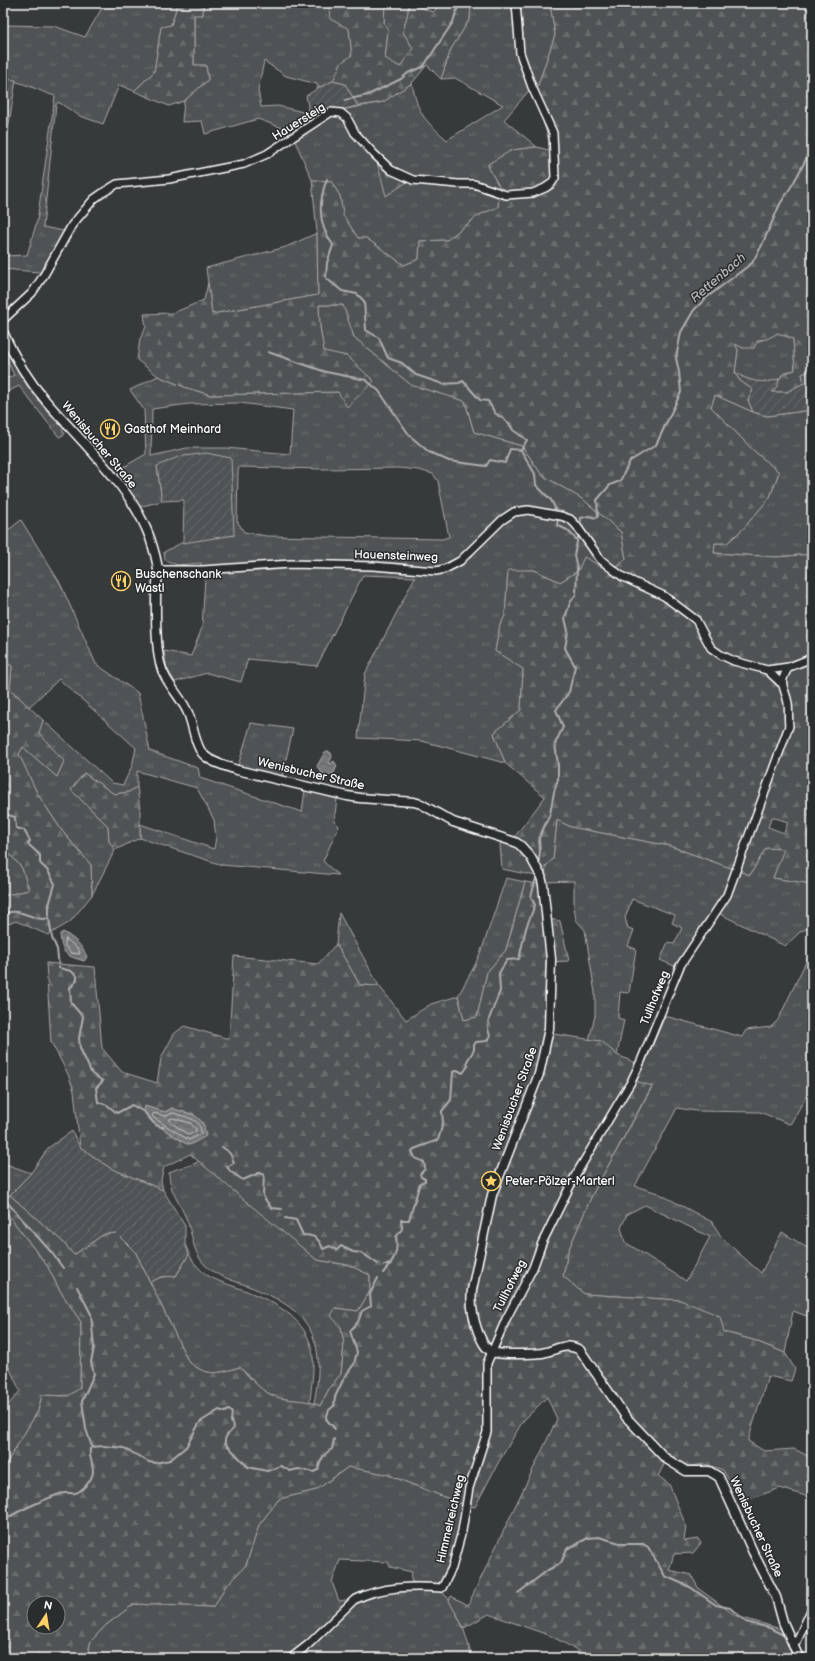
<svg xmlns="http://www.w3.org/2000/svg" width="815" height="1661" font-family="'Balsamiq Sans',sans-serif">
  <defs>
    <pattern id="grass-tufts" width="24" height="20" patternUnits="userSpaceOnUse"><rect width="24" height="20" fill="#505354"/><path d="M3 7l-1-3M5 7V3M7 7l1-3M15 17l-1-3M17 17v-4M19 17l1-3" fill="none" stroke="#6a6d6e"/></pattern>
    <pattern id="forest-firs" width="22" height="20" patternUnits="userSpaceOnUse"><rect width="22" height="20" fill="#505354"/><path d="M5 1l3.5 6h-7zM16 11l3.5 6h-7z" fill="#6a6d6e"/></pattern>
    <pattern id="garden-furrows" width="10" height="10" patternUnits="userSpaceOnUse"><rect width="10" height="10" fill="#505354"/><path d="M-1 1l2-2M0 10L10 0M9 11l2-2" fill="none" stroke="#6a6d6e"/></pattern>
    <pattern id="water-waves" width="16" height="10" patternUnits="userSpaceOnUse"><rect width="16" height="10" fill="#767879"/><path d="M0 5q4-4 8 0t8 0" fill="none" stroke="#616262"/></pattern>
  </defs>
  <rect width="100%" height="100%" fill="#373a3b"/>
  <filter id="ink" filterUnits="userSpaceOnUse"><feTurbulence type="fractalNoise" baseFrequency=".025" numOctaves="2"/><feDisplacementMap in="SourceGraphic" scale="8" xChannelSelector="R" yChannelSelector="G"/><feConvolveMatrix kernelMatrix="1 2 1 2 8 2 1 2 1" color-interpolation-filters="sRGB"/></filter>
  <g filter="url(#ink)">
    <!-- grass -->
    <path fill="url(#grass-tufts)" stroke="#a8a9aa" fill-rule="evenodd" d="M109 3H178L171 25 161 28 154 72 134 91 119 85 103 124 80 116 58 102 56 105 43 227 63 231 74 216 75 232 63 248 50 273 3 269V256L27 255 37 221 55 96C38 91 22 81 3 79V25L54 26 85 37 102 8Z
      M203 3H334L329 6 349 29 352 55 341 64 333 81 318 88 317 84 286 76 264 61 258 90 261 107 278 106 307 113 331 112 383 102 412 83C418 115 424 119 447 140L503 105 455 78 441 79 451 49 470 19 471 3H550L555 35 535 94 532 87 504 120 537 147 512 150 489 168 500 188 498 207 479 215 447 240 420 241 419 259 404 265 366 238H358L343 215 340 196 331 181 312 180 296 143 285 129 258 119 205 134 202 121 182 122 184 101 208 80 206 66 194 65V14L203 15Z
      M385 3H409L408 12 403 32 413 48 400 67 385 59 388 29 384 24Z
      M317 233 318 295 212 314 206 268 286 247Z
      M319 305H344L354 337 411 385 465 401 474 432 522 446 542 475 584 500 621 532 626 559 611 572 578 571 560 582 534 570 508 571 505 616 500 625 495 651 523 669 521 710 494 733 505 763 422 741 358 738 365 674 415 577 363 575 317 666 248 659 241 682 207 673 175 682 167 669 164 651 191 656 202 628 205 577 203 570H201V563L177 565 165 560 164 552 183 542 234 535 157 466 162 501 139 507 115 472 146 454 144 410 130 390 158 376 187 388 211 395 339 392 347 406V356L324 352 320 327ZM240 403 293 410 290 454 226 448H187L151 456 152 409 189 404ZM239 467 322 469 399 468 419 470 433 474 438 481 449 537 442 539 266 536 244 532 237 521 238 471Z
      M6 331 21 360 34 378 29 382C36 400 50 416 64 429L62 430 65 434 59 437 19 386 3 394V380L14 375 3 352Z
      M778 333 793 339 795 370C791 371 786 371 783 374 782 374 780 378 779 379 767 387 745 380 735 372L738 350 734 343 743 348C755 342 767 339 778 333Z
      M715 395 753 412 767 416 812 410V554L776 557 714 553 715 543H727L743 529 770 497 779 472 754 451 711 407Z
      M21 520 60 583 96 664 138 693 150 751 198 768 200 778 302 812 305 790 337 799 334 821 339 826 323 861 338 875 222 865 140 838V824L214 849 216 837 214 820 197 788 137 771V787L129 792 114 794 84 773 71 790 108 826 109 841 115 850 92 895 91 865 62 831 37 793 18 754 23 747 57 777 64 761 38 733 43 720 112 783 123 785 132 766 136 748 59 679 29 707 10 689 12 666 3 661V532L11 528Z
      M251 723 293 729 282 777 238 766Z
      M557 820 571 827 670 846 750 875 766 848 785 849 773 878 812 884V926L800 932 785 946 718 913 681 969 660 960 668 942 674 944 682 928 672 923 675 915 632 899 625 918 628 928 634 930 628 946 636 949 629 993 620 992 618 1018 624 1020 617 1055 601 1041 589 1040 595 1016V993L585 930 576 920 574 906V881L545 882 546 866 553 859Z
      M3 846 22 868 29 890 3 896Z
      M506 878 525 882 506 950 487 972 477 1017 464 1020 458 996 475 965 483 946Z
      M339 913 379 986 360 985 336 944Z
      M812 949V1086L791 1123 789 1124 760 1112 696 1111 677 1108 635 1186 658 1193 712 1222 722 1238 761 1273 782 1232 812 1251V1318L793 1311 785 1353 753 1340 724 1332 680 1300 584 1294 563 1276 568 1251 592 1195 652 1087 629 1079 636 1063 644 1065 665 1016 742 1037 746 1030 771 1027 778 1020ZM645 1205 710 1237 686 1281 625 1242 621 1228 627 1214Z
      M199 1161 317 1260 349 1265 370 1275V1291L358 1311 335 1308 341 1327 344 1344 341 1374 330 1387 320 1406 314 1403C327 1337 311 1310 248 1286 233 1280 217 1277 205 1265 192 1252 193 1234 186 1218 180 1203 169 1191 169 1173 178 1166 189 1168 199 1161Z
      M3 1163 31 1173 10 1195 3 1200Z
      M3 1208 48 1267 59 1289 81 1322 80 1388 68 1396 42 1395 38 1411 3 1469V1411L20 1391 3 1354Z
      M189 1254C200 1275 214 1280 236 1287 269 1299 310 1317 313 1357 314 1372 311 1387 310 1402L278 1398 262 1390 240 1367C218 1374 206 1377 188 1361L150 1282 161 1277 176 1276Z
      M348 1467 386 1474 462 1504C460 1523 455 1570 440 1582 433 1588 418 1585 411 1581L412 1572 390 1567 388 1562 340 1560 332 1582 339 1601C361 1598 423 1584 441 1592 454 1598 470 1643 471 1658H86L91 1641 106 1625 134 1604 214 1607 225 1587 246 1565 259 1525 279 1499 316 1490Z"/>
    <!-- forest -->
    <path fill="url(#forest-firs)" stroke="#a8a9aa" fill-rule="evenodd" d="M178 3H203V15H194V65H206L208 80 184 101 169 106 134 91 154 72 161 27 171 25Z
      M334 3H385L384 24 388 29 385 58 400 67 413 48 403 32 408 12 409 3 433 12 442 3H471L470 19 451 49 441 79 427 65 412 83 383 102 358 106 345 84 333 81 341 63 352 55 349 29 330 19 329 6Z
      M550 3H812V370L802 374 804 383 787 392H771C783 379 776 375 795 370L793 339 778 333 767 339 758 340 754 348H743L735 344 738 350 735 372 739 380 753 390 748 400 753 412 715 395 711 407 754 451 779 472 770 497 743 529 727 543H715L714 553 776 557 812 554V884L773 878 784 849 766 848 750 875 670 846 571 827 557 820 553 859 536 876 502 869 500 844 513 839 545 797 505 763 494 733 521 710 523 669 495 651 500 625 505 616 508 570H534L560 582 578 571 584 557 611 572 626 559 621 532 584 500 542 475 522 446 474 432 465 401 411 385 354 337 343 305H319L320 327 324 351 347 356 374 381 347 407 338 392 211 395 187 388 158 376 137 360 140 339 146 327 144 314 173 313 204 300 208 283 212 314 318 295 317 233 312 180 331 181 340 196 343 215 358 238H366L404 265 419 259 420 241 447 240 479 215 498 207 500 188 489 168 488 164 512 150 537 147 552 151 535 94 555 35ZM772 817 788 822 784 833 768 827Z
      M377 162 407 182 386 196Z
      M3 661 12 666 10 689 43 720 39 733 64 761 57 777 23 747 19 754 37 793 62 831 91 865 92 895 70 922 48 935 16 921 3 926V896L29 890 22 868 3 846Z
      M84 773 114 794 129 792 137 787 140 809V838L115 850 109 841 108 826 71 790Z
      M525 882 539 884 542 918 560 921 569 961 546 962 547 1002 546 1033 601 1041 617 1055 636 1063 629 1079 652 1086 592 1195 568 1251 563 1276 584 1294 680 1300 720 1316 724 1332 753 1340 785 1353 795 1369 791 1381 768 1376 748 1441 764 1451 794 1449 812 1458V1498L780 1488 742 1502 723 1470 705 1464 685 1467 669 1455 658 1476 669 1484 686 1526 684 1541 698 1539 701 1543 693 1553 674 1554 669 1570 691 1575 699 1589 736 1616 781 1629 794 1658H592L551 1636 489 1614 464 1628 449 1601 451 1596 468 1605 557 1419 547 1397 523 1421 498 1463 475 1507 462 1504 386 1474 348 1467 316 1490 279 1499 259 1525 246 1565 225 1587 214 1607 134 1604 106 1625 91 1641 86 1658H3V1469L38 1411 42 1395 68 1396 80 1388 81 1322 59 1289 48 1267 3 1208V1200L10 1195 62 1241 74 1255 104 1234 116 1233 136 1253 188 1361C206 1377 218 1374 240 1367 251 1379 263 1394 280 1398 293 1401 308 1399 320 1406L330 1387 341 1374 344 1344 341 1327 331 1316 335 1308 358 1311 370 1291V1275L349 1265 317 1260 243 1199 190 1154 164 1167 161 1180 163 1190 110 1168 80 1147 74 1091 68 1074 51 1042 46 963 95 967 102 1048 122 1072 157 1083 161 1058 174 1034 184 1026 229 1039 234 956 318 964 336 944 360 985 379 986 406 1020 431 1004 458 996 464 1020 477 1017 487 972 506 950ZM145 1107 165 1112 172 1108 182 1112 194 1114 185 1143 151 1121ZM34 1603H58V1627H34Z"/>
    <!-- garden -->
    <path fill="url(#garden-furrows)" stroke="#a8a9aa" d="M3 79 16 80 3 161Z
      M333 81 345 84 358 106 331 112 307 113 308 106 306 96 318 88Z
      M812 370V410L767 416 753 412 748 400 753 390 739 380 735 372C748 382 764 384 779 379L778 385 772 392H787L804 383 802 374Z
      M206 453 231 458 234 535 183 543 184 500 162 501 157 466 178 457Z
      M72 1131 80 1147 110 1168 163 1190 185 1226V1244L189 1254 176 1276 161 1277 150 1282 136 1253 116 1233 104 1234 74 1255 62 1241 10 1195 31 1173 48 1148Z"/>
    <!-- water -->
    <path fill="url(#water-waves)" stroke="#adaeaf" d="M328 751 331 753 332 757 329 763 330 764 334 761 337 766 334 773C326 776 321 775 317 766L325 752Z
      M63 932C74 938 82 945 87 957L84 961C65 955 62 955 60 934Z
      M145 1106 165 1112 172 1108C191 1116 202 1111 206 1136L190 1145 185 1143 151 1121 144 1112Z"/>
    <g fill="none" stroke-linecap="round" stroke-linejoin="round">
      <!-- shore -->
      <path stroke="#c8c9c9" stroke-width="1" d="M66 939 79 950 80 954 71 953 65 946Z
        M173 1113C185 1117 202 1118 201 1134L189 1140 154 1118 152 1115 154 1113 165 1116Z
        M173 1118 190 1123 196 1129V1131L189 1135 170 1122V1119Z"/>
      <!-- stream -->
      <path stroke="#adaeaf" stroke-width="2" d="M345 100 368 95 401 79 408 73 423 67 453 22 459 3
        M327 179C318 202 318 225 333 245L327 263 326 278 342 291 357 294 364 301 366 330 379 338 388 358 402 363 416 375 443 384 459 383 463 381 480 400 488 401 495 413 509 423 513 430 527 440 521 450 535 474 536 485 551 500 556 510
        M268 352 326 372 366 380 379 391 410 436 429 452 449 461 486 466 490 460 505 463 510 449 521 450
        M558 519 557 525 567 530 577 540
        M580 527 581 518 589 516 596 518 598 516 597 500 610 485 620 481 630 461 656 445 681 392 679 372 676 358 681 332 694 310 706 298 752 263 761 247 780 204 794 182 812 148
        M3 810 7 812 8 815 15 817 16 828 24 830 30 841 28 844 40 855V863L48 871 55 884 49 905V918L52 938 57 949 59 968 71 971 77 976V980L70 988 71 1003 83 1017 79 1038 80 1048 92 1074 103 1081 96 1088 98 1102 107 1105 117 1113 132 1105C135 1107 140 1109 144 1112 151 1117 153 1128 164 1127
        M538 866 540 852 539 838 550 814 554 792 558 779V765L555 744 563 727 556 710 569 692 575 666 565 648 568 631 565 618 570 603 576 594 577 568 574 555 579 533
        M3 914C23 906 33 923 49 918
        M222 1147C229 1151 232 1155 234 1163L227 1167 231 1172 243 1180 259 1173 264 1175 263 1196 271 1208 282 1209
        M5 1200 52 1253 63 1268
        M285 1218 296 1220 303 1235C314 1235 319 1238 323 1249L330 1246 337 1250 341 1246 353 1252 362 1253 378 1264
        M384 1265 391 1264
        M383 1273C393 1261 399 1253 396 1237L402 1229 401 1220H409L420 1183 425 1181V1179L421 1177 420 1174 425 1169 424 1162 415 1158 412 1151 414 1149 438 1140 443 1123 442 1111 451 1100 453 1072 457 1070 463 1073 468 1066 467 1061 474 1050V1045L476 1042 487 1041 490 1036 488 1029 489 1019 500 991 499 973 507 960 519 959 526 928 535 905 531 897 537 874
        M77 1287 91 1314 94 1348 91 1362 94 1374 82 1401 86 1429 92 1447
        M335 1429 326 1419 329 1410 334 1406 335 1397 344 1378 354 1364 357 1352 350 1331 358 1322 362 1311 371 1306 370 1294 378 1278
        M3 1521C11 1514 55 1494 65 1493 68 1492 72 1494 75 1493 81 1492 90 1482 92 1476 96 1467 88 1458 90 1449L92 1447 103 1446 124 1448 149 1462 155 1463 170 1460 186 1447 200 1422 219 1410 225 1412 229 1410 232 1412 231 1421 234 1428C229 1433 224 1436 225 1443L248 1467 267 1471 281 1466 290 1471 298 1469 313 1472 318 1470C320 1461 323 1454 332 1449L334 1439
        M518 1593 548 1570 561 1563 567 1549 588 1538 599 1537 623 1544H643L648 1547 665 1576 690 1587 716 1605 730 1608 746 1622 770 1628 783 1635
        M802 1652 806 1658"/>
      <!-- minor casing -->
      <g stroke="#fff" stroke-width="10">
        <path id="minor" d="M3 320 32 293 44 275 72 225 94 199 104 192 117 184 169 179 244 164 267 154 331 112 341 113 347 118 355 133 374 154 391 170 413 180 458 184H474L506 195 533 193 545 188 551 184 555 178 553 133 532 87 520 53 516 3
          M158 570H203L291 564 373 566 436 571 445 569 460 561 502 520 514 512 528 510 561 516 570 519 576 525 600 559 611 568 623 577 664 596 696 620 711 648 721 655 734 661 767 670 782 684
          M767 670 789 667 812 658
          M793 1646 797 1641 812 1608
          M291 1658 309 1644 354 1600C381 1586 413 1586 442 1588L452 1568 462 1531 469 1488 487 1432V1363L492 1352 506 1319 533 1268 542 1243 575 1176 631 1082 641 1061 680 966 727 895 789 726C788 719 789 711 788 703 785 686 777 685 789 667"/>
      </g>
      <!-- tertiary casing -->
      <g stroke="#fff" stroke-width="11">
        <path id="tertiary" d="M3 332C14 357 28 380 46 401 81 442 131 486 150 538 153 547 157 560 158 570 158 577 157 584 156 591 156 613 155 642 160 663 164 682 181 696 188 713 193 724 195 747 204 755 212 763 226 766 237 770L347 796 360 798 414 802 421 804 453 822 515 842 520 845 530 856 541 876 543 885 551 959 549 1029 539 1074 492 1195 472 1290C470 1305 473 1318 478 1332 481 1339 485 1349 492 1352 500 1355 533 1354 542 1353 557 1350 565 1342 580 1350L626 1417 665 1458 686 1471H709L719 1477 753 1552 776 1597 783 1622 799 1658"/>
      </g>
      <!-- minor -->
      <use href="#minor" stroke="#2a2d2e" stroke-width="7"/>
      <!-- tertiary -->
      <use href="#tertiary" stroke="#2a2d2e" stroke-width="8"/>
    </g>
  </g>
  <!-- icons -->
  <defs>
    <g id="restaurant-ring" transform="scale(1)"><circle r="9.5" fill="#2a2d2e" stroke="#ffd166" stroke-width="1.5"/><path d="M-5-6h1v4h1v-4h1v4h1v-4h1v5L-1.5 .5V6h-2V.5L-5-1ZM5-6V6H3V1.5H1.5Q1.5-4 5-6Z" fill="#ffd166"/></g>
    <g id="sight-ring" transform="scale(1)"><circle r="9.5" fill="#2a2d2e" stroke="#ffd166" stroke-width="1.5"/><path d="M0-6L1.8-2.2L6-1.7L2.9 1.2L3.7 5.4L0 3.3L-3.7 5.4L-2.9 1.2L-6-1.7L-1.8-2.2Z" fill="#ffd166"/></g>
  </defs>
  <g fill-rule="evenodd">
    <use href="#restaurant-ring" x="110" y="429"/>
    <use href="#restaurant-ring" x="121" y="581"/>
    <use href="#sight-ring" x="491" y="1181"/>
  </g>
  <g text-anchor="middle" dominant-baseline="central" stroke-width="3" stroke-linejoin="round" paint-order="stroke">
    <!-- street labels -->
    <g font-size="12" fill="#fff" stroke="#2a2d2e">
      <text transform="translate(299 122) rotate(-32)">Hauersteig</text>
      <text transform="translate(99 445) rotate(50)">Wenisbucher Straße</text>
      <text transform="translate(396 556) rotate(2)">Hauensteinweg</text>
      <text transform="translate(311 774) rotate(13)">Wenisbucher Straße</text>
      <text transform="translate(655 998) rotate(-68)">Tullhofweg</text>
      <text transform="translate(515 1099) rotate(-70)">Wenisbucher Straße</text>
      <text transform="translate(510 1286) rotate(-63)">Tullhofweg</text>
      <text transform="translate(451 1519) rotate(-77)">Himmelreichweg</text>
      <text transform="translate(756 1527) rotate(65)">Wenisbucher Straße</text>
    </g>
    <!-- poi labels -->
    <g font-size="12" fill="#fff" stroke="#2a2d2e" text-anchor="start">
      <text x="124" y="429">Gasthof Meinhard</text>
      <text x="135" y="574">Buschenschank<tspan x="135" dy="14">Wastl</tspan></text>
      <text x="505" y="1181">Peter-Pölzer-Marterl</text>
    </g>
    <!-- water labels -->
    <g font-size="13" font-style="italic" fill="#b4b5b5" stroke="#2a2d2e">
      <text transform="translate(718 278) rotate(-41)">Rettenbach</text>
    </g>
  </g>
  <!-- margin -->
  <rect width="815" height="1661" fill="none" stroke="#2a2d2e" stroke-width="16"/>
  <rect x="8" y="8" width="799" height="1645" fill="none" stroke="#fff" stroke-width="1.5" filter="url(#ink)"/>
  <!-- north arrow -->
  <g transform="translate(46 1615) rotate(12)"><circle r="19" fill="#2a2d2e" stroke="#7f8182"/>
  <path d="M0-3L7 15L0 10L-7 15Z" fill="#ffd166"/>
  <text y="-6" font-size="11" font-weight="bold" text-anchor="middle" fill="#ffffff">N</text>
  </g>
</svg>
